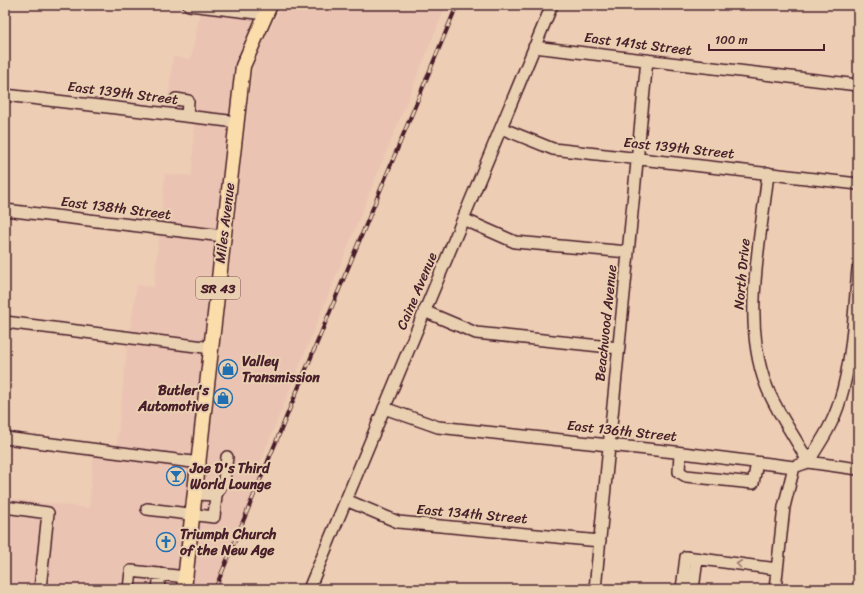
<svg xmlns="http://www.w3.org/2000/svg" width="863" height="594" font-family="Sriracha,sans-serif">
  <rect width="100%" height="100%" fill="#edcdb4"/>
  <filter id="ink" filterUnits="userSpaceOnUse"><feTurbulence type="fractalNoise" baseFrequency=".025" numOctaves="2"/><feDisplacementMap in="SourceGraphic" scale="8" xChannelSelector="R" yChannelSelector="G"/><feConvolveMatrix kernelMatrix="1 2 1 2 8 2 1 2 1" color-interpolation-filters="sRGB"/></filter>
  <g filter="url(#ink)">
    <!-- built -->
    <path fill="#ebc3b2" d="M282 5H446L260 463 267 464 217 584 228 589H5V498L89 508 94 450 116 452 127 348 137 285 154 287 165 174 192 176 194 122 166 117 173 57 191 59 201 6 266 14 243 66 201 456 208 457 253 64Z"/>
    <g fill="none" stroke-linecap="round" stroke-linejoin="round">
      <!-- minor casing -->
      <g stroke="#4a1f2b" stroke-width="14">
        <path id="minor" d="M189 5 266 14
          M534 47 858 85
          M5 95 237 122
          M176 99 188 101 187 116
          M501 128 553 149 858 184
          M768 173C761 240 741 320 766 385 776 412 795 436 808 462
          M5 210 223 236
          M463 219 515 242 628 252
          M424 311 476 333 619 348
          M5 322 212 348
          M384 408 438 427 675 452 794 467 808 462 858 469
          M5 438 200 463
          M680 453 679 472 686 476 753 483 757 463
          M808 462C821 442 834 422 840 400 853 358 854 312 858 269
          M216 495 224 480 227 457
          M346 500 398 522 600 541
          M5 507 48 513 40 589
          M147 509 214 517 216 495 196 494
          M129 589 131 571 186 577
          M158 589 160 574
          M309 589 552 5
          M595 589 647 60
          M682 589 686 557 777 569
          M693 589 697 559
          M775 589 784 507 794 467"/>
      </g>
      <!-- major casing -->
      <g stroke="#4a1f2b" stroke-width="17">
        <path id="major" d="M184 589 243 66 270 5"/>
      </g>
      <!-- minor -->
      <use href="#minor" stroke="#e9d0b1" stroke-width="11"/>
      <!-- major -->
      <use href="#major" stroke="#faddab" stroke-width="14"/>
      <!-- rail casing -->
      <g stroke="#4a1f2b" stroke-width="4">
        <path id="rail" d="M215 589 457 5"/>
      </g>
      <!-- rail -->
      <use href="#rail" stroke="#e9d0b1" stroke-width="2.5" stroke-dasharray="8" stroke-linecap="butt"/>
    </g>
    <!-- one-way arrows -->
    <defs><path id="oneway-chevron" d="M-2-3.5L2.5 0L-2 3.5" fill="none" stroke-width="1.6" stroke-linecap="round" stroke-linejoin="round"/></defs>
    <use stroke="#9a786e" href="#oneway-chevron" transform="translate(739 564) rotate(-173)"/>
  </g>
  <!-- icons -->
  <defs>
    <g id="shop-ring" transform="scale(1)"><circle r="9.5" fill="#e9d0b1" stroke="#1f6fb2" stroke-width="1.5"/><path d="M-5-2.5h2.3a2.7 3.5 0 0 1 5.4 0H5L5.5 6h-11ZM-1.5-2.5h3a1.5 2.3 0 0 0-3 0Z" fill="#1f6fb2"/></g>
    <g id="bar-ring" transform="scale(1)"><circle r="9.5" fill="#e9d0b1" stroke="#1f6fb2" stroke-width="1.5"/><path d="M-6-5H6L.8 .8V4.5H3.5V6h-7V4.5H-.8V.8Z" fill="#1f6fb2"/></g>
    <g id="church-ring" transform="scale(1)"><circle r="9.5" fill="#e9d0b1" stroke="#1f6fb2" stroke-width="1.5"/><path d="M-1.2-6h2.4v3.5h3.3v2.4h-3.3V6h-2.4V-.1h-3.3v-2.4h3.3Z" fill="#1f6fb2"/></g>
  </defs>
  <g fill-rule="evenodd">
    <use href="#shop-ring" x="228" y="369"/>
    <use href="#shop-ring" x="223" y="398"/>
    <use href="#bar-ring" x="176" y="476"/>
    <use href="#church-ring" x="166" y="542"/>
  </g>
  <g text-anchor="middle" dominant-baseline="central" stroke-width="4" stroke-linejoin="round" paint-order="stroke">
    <!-- shield labels -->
    <rect fill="#e9d0b1" stroke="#7a5453" stroke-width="1" x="196" y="277" width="44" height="22" rx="3"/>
    <g font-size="13" font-weight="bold" fill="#4a1f2b">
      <text x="218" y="288">SR 43</text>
    </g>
    <!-- street labels -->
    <g font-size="14" fill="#4a1f2b" stroke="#e9d0b1">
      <text transform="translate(638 44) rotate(7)">East 141st Street</text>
      <text transform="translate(123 93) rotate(7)">East 139th Street</text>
      <text transform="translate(679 148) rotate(6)">East 139th Street</text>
      <text transform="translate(116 208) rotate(7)">East 138th Street</text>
      <text transform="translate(225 223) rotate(-83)">Miles Avenue</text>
      <text transform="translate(742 274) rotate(-85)">North Drive</text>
      <text transform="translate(417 291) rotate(-67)">Caine Avenue</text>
      <text transform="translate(606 323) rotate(-84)">Beachwood Avenue</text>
      <text transform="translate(622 431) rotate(6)">East 136th Street</text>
      <text transform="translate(472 514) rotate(5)">East 134th Street</text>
    </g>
    <!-- poi labels -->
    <g font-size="14" font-weight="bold" fill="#4a1f2b" stroke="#e9d0b1" text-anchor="start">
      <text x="242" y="361">Valley<tspan x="242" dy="16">Transmission</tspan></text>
      <text x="209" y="390" text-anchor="end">Butler's<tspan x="209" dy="16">Automotive</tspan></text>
      <text x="190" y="468">Joe D's Third<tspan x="190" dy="16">World Lounge</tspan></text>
      <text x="180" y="534">Triumph Church<tspan x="180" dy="16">of the New Age</tspan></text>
    </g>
  </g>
  <!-- margin -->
  <rect width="863" height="594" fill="none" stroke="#e9d0b1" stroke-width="20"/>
  <rect x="10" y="10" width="843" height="574" fill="none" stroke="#4a1f2b" stroke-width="1.5" filter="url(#ink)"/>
  <!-- scale -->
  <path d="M709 44v6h115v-6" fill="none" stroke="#4a1f2b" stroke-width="2"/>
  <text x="715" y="44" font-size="12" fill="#4a1f2b" stroke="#e9d0b1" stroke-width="3" paint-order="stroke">100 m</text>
</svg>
